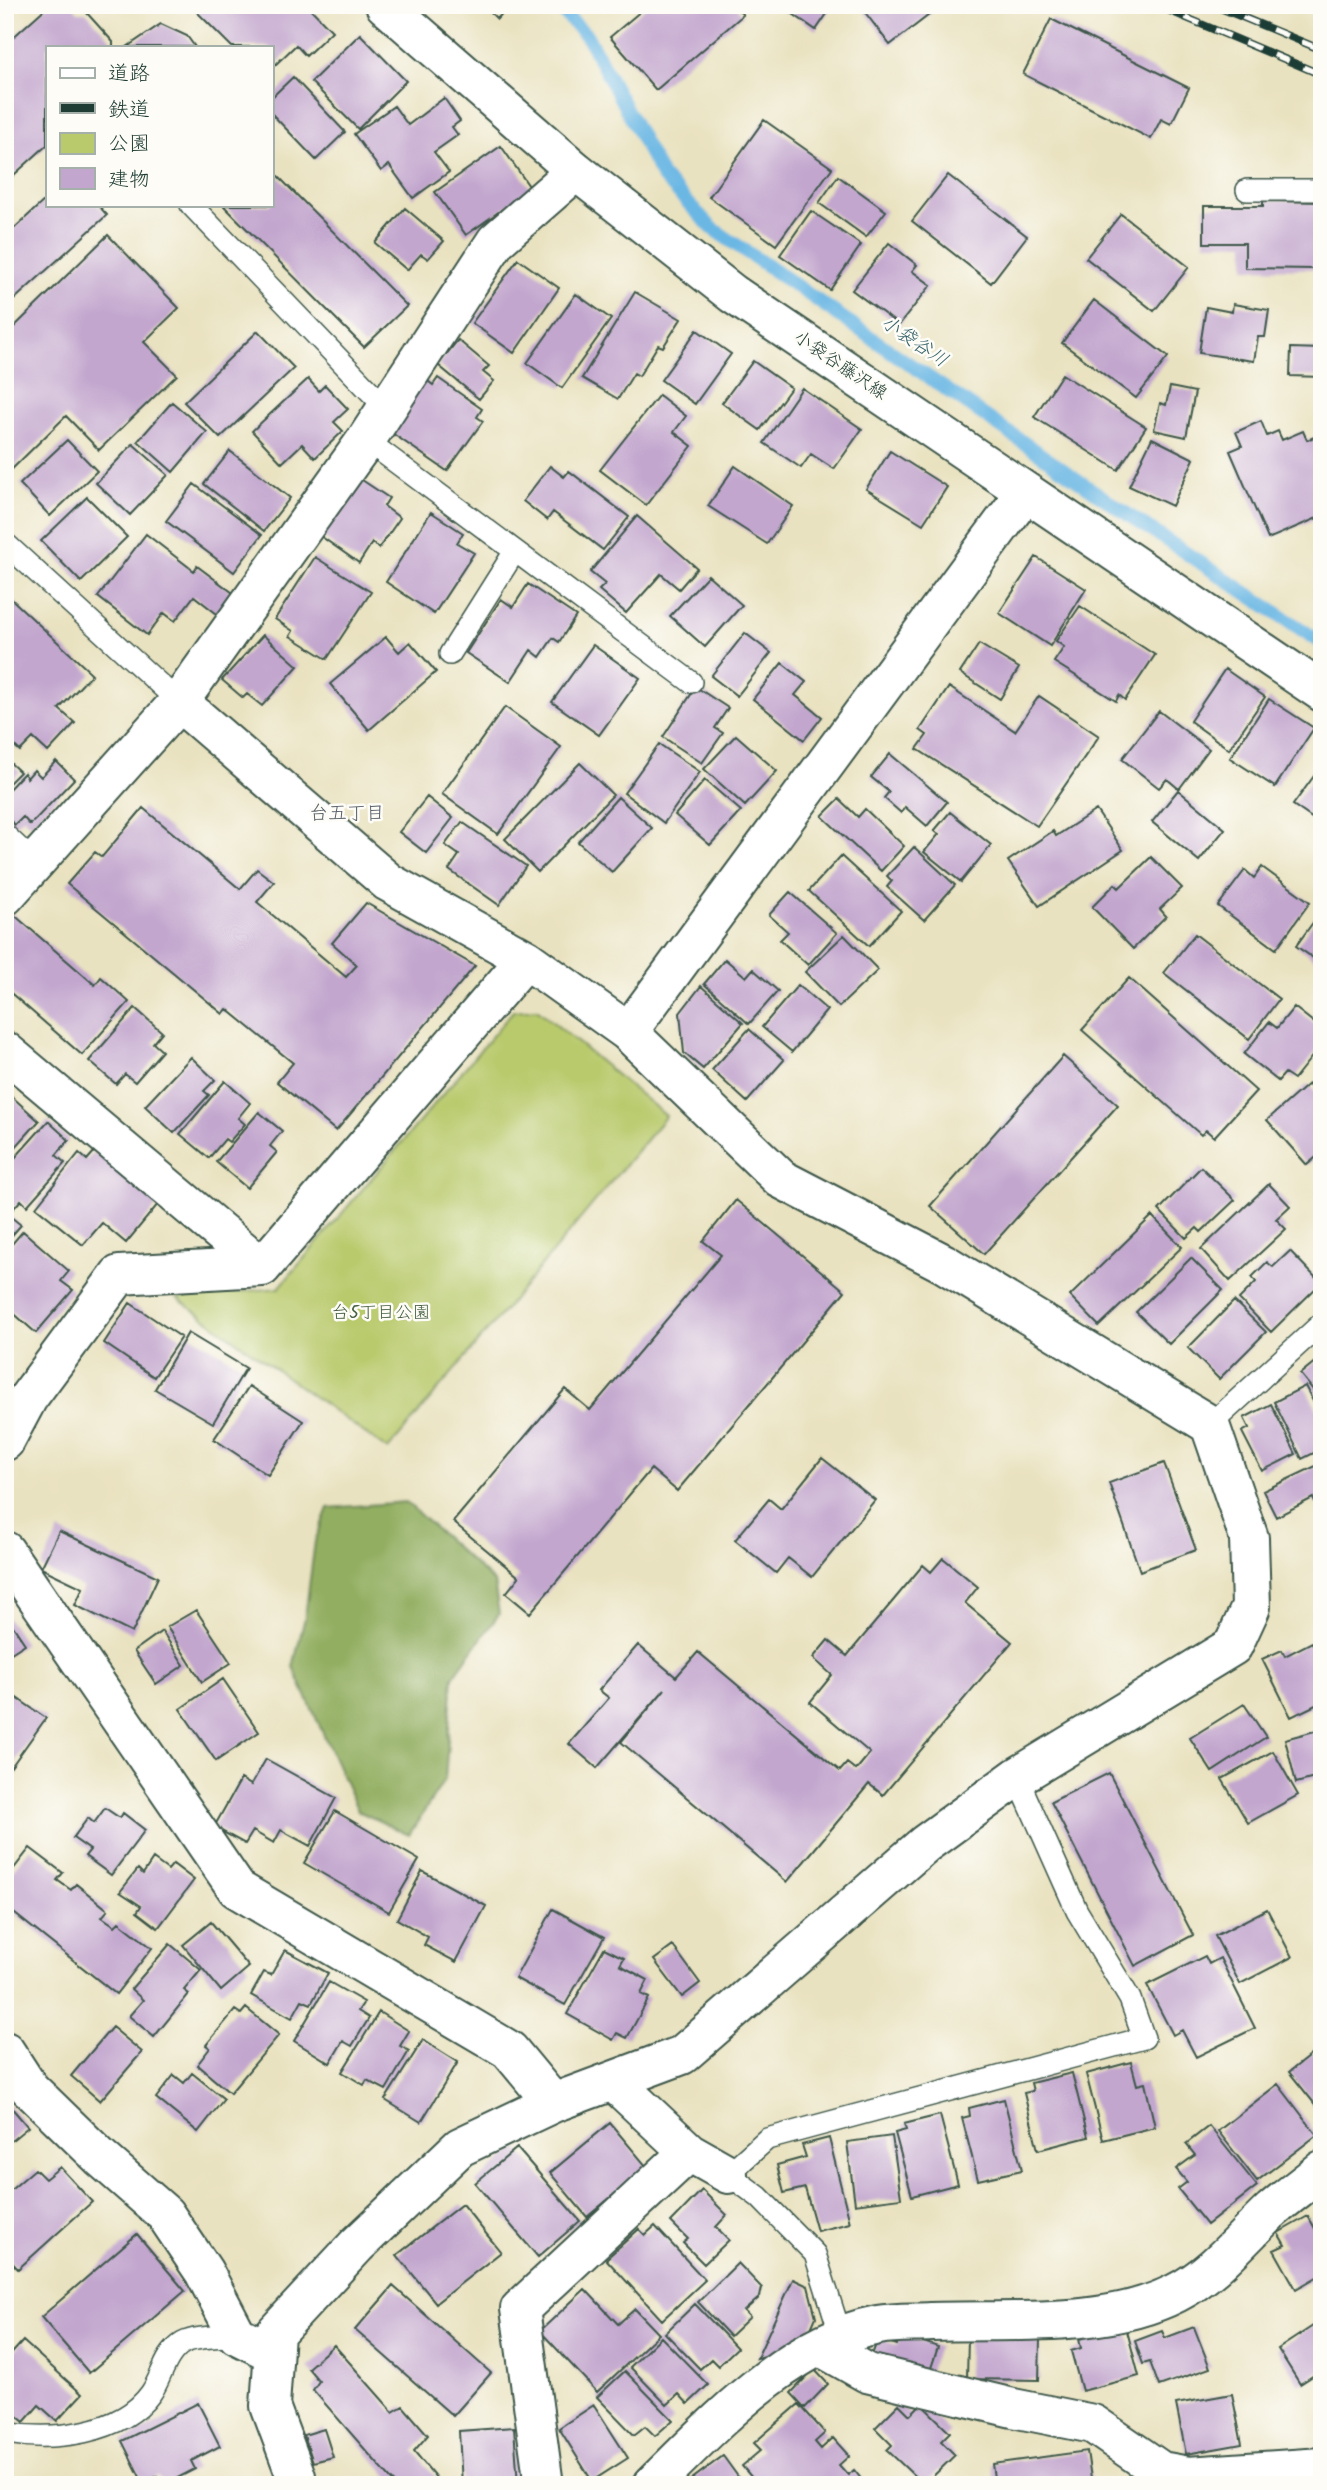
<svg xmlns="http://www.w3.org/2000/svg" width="1327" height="2490" font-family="Kalam,'Klee One',sans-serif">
  <rect width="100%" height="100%" fill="#fdfcf7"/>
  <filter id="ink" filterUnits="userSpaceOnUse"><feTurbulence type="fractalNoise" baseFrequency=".0143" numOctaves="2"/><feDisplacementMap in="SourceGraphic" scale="14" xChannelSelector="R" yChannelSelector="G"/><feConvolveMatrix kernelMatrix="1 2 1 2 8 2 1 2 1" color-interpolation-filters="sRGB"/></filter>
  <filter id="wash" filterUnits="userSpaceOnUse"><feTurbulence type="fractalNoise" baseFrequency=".00686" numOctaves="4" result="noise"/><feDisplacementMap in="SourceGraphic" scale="28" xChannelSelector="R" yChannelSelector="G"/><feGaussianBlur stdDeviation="1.57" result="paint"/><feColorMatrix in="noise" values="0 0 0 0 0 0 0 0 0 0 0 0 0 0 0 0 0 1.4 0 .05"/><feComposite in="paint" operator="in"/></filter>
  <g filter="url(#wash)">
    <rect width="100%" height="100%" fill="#e9e2c0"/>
    <!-- green -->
    <path fill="#b9ca6d" stroke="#6c8450" stroke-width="2" d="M537 1009 666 1116 388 1450 177 1298 279 1288 513 1011Z"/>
    <!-- forest -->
    <path fill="#92ae60" stroke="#58764a" stroke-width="2" d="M406 1502 494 1582 499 1614 453 1677 445 1779 409 1835 358 1811 293 1667 305 1617 315 1541 328 1508Z"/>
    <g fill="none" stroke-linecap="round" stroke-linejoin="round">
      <!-- stream -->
      <path stroke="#6bb7e4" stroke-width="14" d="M556 5 587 36 662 176 712 228 1130 516 1322 643"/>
    </g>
    <g id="blocks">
      <!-- building -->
      <path fill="#c2a6ce" d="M49 5H72L78 12H86L113 42V47H47V145L5 183V41H9Z
        M190 5H307L332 31 306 56 296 45 271 69V47H232Z
        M483 5H510L497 19Z
        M648 5H734L743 15 656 90 610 37Z
        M780 5H833L816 30Z
        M872 5H942L890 45 864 11Z
        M1051 19 1189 88 1171 124 1161 119 1151 139 1023 74Z
        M161 24 187 36 195 47H127Z
        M360 34 406 81 358 129 311 82Z
        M293 77 345 132 316 160 271 113V98Z
        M444 98 460 121 452 127 458 135 434 152 449 172 413 198 389 165 381 171 354 134 394 106 408 125Z
        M764 120 832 168 776 245 709 197Z
        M501 146 531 189 466 235 435 192Z
        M271 169 407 306 364 347 223 205H271Z
        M948 175 1027 236 991 283 912 221Z
        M838 176 886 211 866 237 819 203Z
        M47 198V205H98L107 215 5 308V237Z
        M1263 201 1322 202V279H1315V269L1245 268V243H1204V206H1263Z
        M405 208 444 241 428 259 421 254 407 270 375 243Z
        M811 211 861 245 830 290 780 255Z
        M1121 214 1189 267 1154 311 1086 258Z
        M108 235 179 308 144 342 177 375 99 450 66 416 5 476V336Z
        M889 243 917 265 912 271 931 285 899 325 852 290Z
        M518 259 559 288 514 353 472 323Z
        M635 292 681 319 663 347 658 345 639 376 634 373 618 399 582 378Z
        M576 294 611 319 562 388 527 363Z
        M1094 300 1168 357 1136 398 1062 343Z
        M1233 304 1269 310 1265 337H1258L1254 361 1199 353 1206 307 1232 312Z
        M697 330 731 354 695 404 661 380Z
        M258 331 294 368 220 438 184 402Z
        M458 340 489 366 483 372 494 381 479 399 438 365Z
        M1291 348 1322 349V377L1290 376Z
        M753 361 791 388 760 430 722 403Z
        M1062 374 1146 427 1118 470 1034 417Z
        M438 378 482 409 477 417 483 421 447 471 389 431 425 379 433 385Z
        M308 379 319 391 325 385 348 409 334 422 343 431 315 458 302 444 282 463 252 431Z
        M1170 387 1195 392 1186 437 1154 430 1160 403 1166 405Z
        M802 388 862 429 834 469 811 454 801 468 764 443Z
        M659 395 686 416 674 432 692 446 646 505 600 470Z
        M172 402 207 432 173 472 138 441Z
        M1261 421 1267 436 1278 431 1282 440 1303 431 1307 440 1322 434V516L1268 539 1230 451 1242 446 1236 432Z
        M1152 438 1194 459 1172 506 1129 486Z
        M67 440 97 471 50 516 20 484Z
        M133 444 168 475 130 515 96 483Z
        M230 451 290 498 264 531 204 484Z
        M890 451 947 487 923 524 866 489Z
        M550 466 564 477 569 471 629 517 603 550 553 512 547 520 523 501Z
        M735 466 793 506 767 544 708 506Z
        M359 478 389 498 384 506 400 518 379 548 372 543 359 563 319 535Z
        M194 484 262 535 234 572 166 521Z
        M87 497 127 537 81 582 41 541Z
        M431 512 463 533 457 543 474 553 434 614 386 582Z
        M637 516 697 568 679 589 661 574 626 613 599 590 605 584 590 572Z
        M146 534 194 571 197 566 237 596 221 617 194 596 175 621 164 613 147 635 98 597Z
        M315 557 371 592 327 659 290 636 293 631 275 619Z
        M1036 557 1086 589 1050 646 999 613Z
        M708 575 742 605 705 647 670 616Z
        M528 584 576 616 559 642 553 638 540 657 531 650 510 682 466 653 501 599 513 607Z
        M5 593 92 674 59 709 75 723 48 752 33 738 20 751 5 737Z
        M1080 606 1155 655 1125 700 1119 695 1116 701 1054 662 1064 647 1056 641Z
        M745 633 771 653 737 696 711 676Z
        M263 635 298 666 262 706 247 694 243 698 222 680Z
        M386 637 399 652 410 642 436 672 369 730 330 684Z
        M979 644 1019 668 1000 699 960 673Z
        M593 645 640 678 599 735 552 702Z
        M782 663 806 682 795 695 822 717 804 740 753 699Z
        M1225 669 1265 697 1229 749 1190 721Z
        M696 687 728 708 715 728 723 733 702 763 663 737Z
        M949 687 1015 731 1039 696 1099 736 1037 826 917 749 927 735 920 730Z
        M1269 699 1314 728 1275 787 1230 758Z
        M505 707 561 747 498 834 442 794Z
        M1159 711 1209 749 1179 789 1167 779 1159 788 1122 759Z
        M736 735 777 771 745 806 704 769Z
        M659 744 700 772 664 823 624 793Z
        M890 754 947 802 927 826 905 807 901 813 884 798 889 792 871 777Z
        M5 758 20 772 5 787Z
        M56 761 74 779 30 825 23 817 15 825 5 816V793L24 773 27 778 34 770 41 777Z
        M580 763 613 795 538 872 505 839Z
        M1322 765V825L1293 805Z
        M705 780 741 811 710 845 675 815Z
        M1178 790 1225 829 1199 861 1152 822Z
        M427 797 453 818 426 853 399 832Z
        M618 797 652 828 612 872 578 842Z
        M839 799 858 817 865 809 904 846 881 871 822 816Z
        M143 808 240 889 257 869 274 882 257 902 346 977 357 965 332 943 366 903 475 966 336 1131 277 1082 293 1063 227 1009 223 1014 67 884 95 852 102 857Z
        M1096 810 1123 850 1039 906 1008 861 1053 831 1056 836Z
        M950 812 991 845 961 882 924 852 939 834 934 831Z
        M462 822 526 866 499 905 449 870 459 855 445 845Z
        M914 847 955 885 924 920 887 887 892 881 887 876Z
        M841 856 901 911 869 946 809 891Z
        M1151 857 1182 888 1160 909 1166 916 1133 949 1092 907 1115 884 1119 888Z
        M1262 867 1310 902 1276 949 1218 906 1245 870 1254 878Z
        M790 892 837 933 808 965 780 940 788 932 769 915Z
        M1322 910V964L1296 946Z
        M12 913 95 985 101 977 129 1002 82 1055 5 988V921Z
        M1195 934 1279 999 1249 1039 1164 973Z
        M844 935 878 970 839 1007 805 972Z
        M725 959 746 977 753 969 778 991 749 1024 704 984Z
        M1129 978 1256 1091 1214 1137 1206 1130 1201 1135 1082 1030Z
        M798 985 827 1010 792 1052 762 1027Z
        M701 986 743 1023 703 1069 684 1053 680 1013Z
        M1294 1007 1322 1029V1044L1294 1079 1285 1073 1278 1081 1244 1054 1269 1022 1277 1028Z
        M135 1008 162 1032 153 1043 162 1051 135 1082 125 1074 116 1084 89 1061Z
        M749 1029 784 1060 747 1102 712 1070Z
        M1063 1056 1118 1105 984 1254 930 1206Z
        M191 1057 215 1080 204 1091 209 1095 174 1133 145 1106Z
        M225 1081 250 1103 238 1118 245 1124 229 1142 225 1139 209 1158 180 1134Z
        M1308 1084 1322 1100V1152L1307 1165 1267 1120Z
        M9 1094 39 1121 5 1159V1099Z
        M259 1112 282 1131 270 1146 277 1152 247 1188 216 1162Z
        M48 1121 69 1140 56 1155 65 1163 27 1206 21 1200 13 1209 5 1202V1169Z
        M95 1151 159 1203 126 1243 102 1223 83 1245 36 1207 79 1153 87 1160Z
        M1201 1167 1235 1200 1201 1232 1197 1228 1186 1238 1159 1210Z
        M1269 1184 1290 1206 1276 1219 1286 1229 1230 1281 1201 1249Z
        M736 1200 845 1291 677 1491 651 1469 530 1613 506 1593 519 1577 453 1522 565 1389 590 1410 721 1255 703 1241Z
        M5 1212 21 1225 5 1243Z
        M1152 1216 1182 1247 1099 1326 1070 1296Z
        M23 1231 69 1271 61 1281 73 1290 36 1333 11 1311 5 1318V1252Z
        M1290 1251 1321 1283 1271 1332 1239 1299 1256 1282 1252 1277 1267 1262 1273 1267Z
        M1191 1258 1223 1290 1169 1344 1136 1312Z
        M1234 1301 1266 1332 1219 1379 1188 1348Z
        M130 1303 181 1337 154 1377 104 1343Z
        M188 1333 246 1368 213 1423 155 1389Z
        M1322 1356V1401L1300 1374Z
        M249 1386 303 1421 268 1475 214 1439Z
        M1305 1386 1322 1418V1449L1302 1459 1274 1402Z
        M1271 1404 1296 1454 1262 1471 1242 1432 1249 1428 1244 1418Z
        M822 1458 875 1500 812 1577 788 1558 776 1573 735 1540 769 1499 781 1509Z
        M1164 1463 1196 1550 1140 1571 1109 1483Z
        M1322 1463V1500L1315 1503 1313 1498 1276 1517 1263 1491Z
        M59 1531 158 1577 132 1633 75 1605 83 1588 41 1568Z
        M943 1558 978 1587 965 1603 1012 1642 883 1795 869 1784 787 1882 621 1742 665 1689 597 1768 569 1744 609 1698 599 1690 638 1645 676 1677 698 1652 840 1771 847 1763 856 1770 870 1753 810 1702 832 1675 813 1658 828 1640 847 1656 923 1565 931 1572Z
        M196 1610 231 1663 202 1682 167 1627Z
        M5 1614 25 1644 5 1657Z
        M162 1631 184 1665 156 1684 134 1651Z
        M1312 1642 1322 1662V1702L1291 1717 1262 1659 1282 1650 1285 1656Z
        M223 1679 259 1732 216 1761 180 1709Z
        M5 1690 46 1718 11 1767 5 1763Z
        M1244 1704 1266 1737 1212 1772 1190 1738Z
        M1322 1729V1776L1296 1783 1285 1739Z
        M1273 1751 1298 1795 1248 1823 1222 1779Z
        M266 1759 336 1798 310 1846 281 1830 274 1843 253 1831 245 1844 214 1827 241 1779 251 1785Z
        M1109 1773 1193 1935 1135 1966 1051 1802Z
        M105 1808 120 1818 123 1813 145 1830 111 1875 85 1856 90 1850 73 1838 88 1818 94 1823Z
        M335 1811 419 1860 389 1912 304 1863Z
        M30 1848 63 1873 57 1880 71 1890 76 1884 108 1910 102 1917 115 1926 119 1922 152 1948 116 1994 5 1906V1880Z
        M153 1859 168 1870 173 1864 194 1880 158 1928 137 1912 141 1906 120 1892 138 1869 143 1874Z
        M422 1871 486 1906 456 1962 424 1945 428 1937 397 1919Z
        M553 1909 604 1937 565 2005 515 1978Z
        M1267 1909 1292 1957 1240 1984 1215 1936Z
        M211 1922 249 1967 221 1991 183 1945Z
        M170 1944 201 1970 184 1990 189 1994 154 2037 129 2016 143 2000 131 1989Z
        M673 1946 700 1983 682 1997 654 1960Z
        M604 1948 624 1958 620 1965 648 1980 641 1994 649 1998 627 2038 617 2033 613 2040 567 2014Z
        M285 1950 328 1973 311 2004 302 2000 292 2018 251 1995 264 1972 271 1975Z
        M1205 1956 1209 1964 1220 1958 1255 2028 1196 2057 1182 2030 1173 2035 1147 1985Z
        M329 1982 364 2002 358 2011 369 2018 352 2046 343 2041 330 2063 294 2041Z
        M246 2008 279 2035 230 2093 197 2065 210 2048 206 2045 235 2010 241 2014Z
        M379 2012 409 2031 400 2046 409 2051 386 2090 367 2080 364 2085 342 2072Z
        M112 2027 142 2052 100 2101 71 2076Z
        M423 2040 458 2062 421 2122 385 2100Z
        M1322 2046V2105L1318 2108 1289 2072Z
        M1131 2062 1137 2085 1145 2083 1155 2127 1103 2140 1086 2074Z
        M192 2073 224 2099 198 2132 156 2098 174 2075 184 2083Z
        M1072 2073 1088 2137 1038 2150 1024 2093 1033 2091 1031 2083Z
        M1278 2084 1317 2135 1257 2181 1218 2131Z
        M1004 2099 1022 2170 978 2180 962 2118 970 2116 969 2108Z
        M5 2100 28 2127 5 2146Z
        M940 2115 958 2184 912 2196 895 2133 906 2130 904 2124Z
        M610 2123 647 2167 587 2217 550 2173Z
        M1209 2126 1257 2186 1207 2225 1178 2189 1187 2182 1176 2169 1195 2155 1186 2144Z
        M892 2136 901 2198 855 2204 847 2142Z
        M829 2138 850 2223 817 2231 805 2188 784 2193 777 2165 806 2157 802 2145Z
        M517 2148 580 2221 538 2257 475 2183Z
        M60 2167 92 2202 18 2269 5 2255V2195L35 2169 45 2179Z
        M702 2190 727 2215 716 2227 729 2240 704 2264 683 2243 688 2239 671 2222Z
        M462 2204 501 2252 436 2303 397 2255Z
        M1308 2216 1322 2241V2274L1296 2289 1274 2250 1285 2245 1278 2233Z
        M655 2226 705 2280 662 2320 606 2259 639 2229 645 2235Z
        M137 2234 185 2291 89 2373 41 2317Z
        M738 2263 762 2288 760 2297 744 2311 750 2317 730 2336 698 2302Z
        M793 2279 808 2286 816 2317 806 2340 785 2351 757 2358Z
        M393 2286 491 2373 453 2416 355 2330Z
        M585 2289 618 2324 635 2309 659 2334 597 2392 540 2331Z
        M695 2304 737 2348 718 2366 711 2359 700 2369 665 2333Z
        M1322 2320V2370L1300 2384 1278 2349Z
        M1126 2327 1139 2376 1082 2391 1071 2351 1081 2348 1079 2339Z
        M1194 2327 1210 2368 1159 2386 1150 2362 1143 2364 1135 2341 1162 2331 1165 2338Z
        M900 2334 938 2347 929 2374 872 2355 878 2339 897 2345Z
        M661 2337 708 2385 688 2404 679 2394 667 2405 630 2367Z
        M968 2338 1040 2339 1039 2380 967 2379Z
        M23 2341 82 2394 57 2421 39 2405 24 2422 5 2406V2361Z
        M334 2345 393 2412 403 2406 428 2435 414 2451 442 2485H396L313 2390 319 2381 308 2368Z
        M814 2369 828 2384 805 2408 791 2393Z
        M625 2371 673 2420 655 2436 645 2426 634 2435 597 2397Z
        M1232 2394 1242 2444 1186 2454 1176 2404Z
        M198 2403 220 2446 191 2461 195 2469 164 2485 158 2476 143 2483 122 2441Z
        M799 2404 825 2433 815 2442 821 2449 833 2438 849 2456 839 2465 848 2475 854 2470 866 2485H758L742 2466 761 2450 754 2443Z
        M899 2404 910 2415 921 2404 950 2432 941 2441 955 2455 924 2485 887 2450 892 2445 875 2428Z
        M594 2405 628 2458 592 2481 559 2428Z
        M514 2427 518 2485H462L459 2431Z
        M324 2429 333 2457 313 2462 304 2435Z
        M1087 2451 1092 2485H995L992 2464Z
        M723 2456 744 2485H684Z"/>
    </g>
  </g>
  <g filter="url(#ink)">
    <use href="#blocks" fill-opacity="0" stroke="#3d5649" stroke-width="2"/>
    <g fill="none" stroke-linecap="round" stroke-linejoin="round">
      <!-- lane casing -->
      <g stroke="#3d5649" stroke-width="24">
        <path id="lane" d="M1247 190H1322
          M191 205 386 408
          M366 440 691 682
          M5 543 179 702
          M450 654 515 551
          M5 835 35 863
          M1210 1425 1322 1323
          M841 2336 815 2254 759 2197 728 2174 767 2139 1144 2038 1130 1999 1077 1911 1017 1777
          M5 2433C52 2441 121 2435 151 2393 162 2377 165 2354 183 2343 196 2336 222 2337 237 2335"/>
      </g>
      <!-- street casing -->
      <g stroke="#3d5649" stroke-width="42">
        <path id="street" d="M179 702 388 882 526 959 628 1032 781 1179 943 1263 1210 1425 1249 1538 1251 1607 1233 1646 1017 1777 925 1844 682 2055 553 2103 460 2147 357 2245 275 2333 270 2406 296 2476 293 2485
          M5 896 179 702 366 440 496 241 576 171
          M628 1032 1025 493
          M5 1051 262 1267 119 1275 28 1398 5 1441
          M262 1267 526 959
          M5 1551 237 1889 509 2050 553 2103
          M5 2051 29 2088 101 2158 165 2214 204 2272 237 2335 273 2353
          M613 2081 689 2152 728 2174
          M821 2347 867 2373 1013 2408 1093 2424 1161 2471 1188 2476 1322 2467
          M544 2485 520 2309 689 2152
          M652 2485C715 2424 789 2342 878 2325 895 2322 914 2323 931 2322 1009 2319 1106 2329 1176 2293 1214 2274 1242 2238 1272 2210 1288 2196 1305 2184 1322 2170"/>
      </g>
      <!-- secondary casing -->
      <g stroke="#3d5649" stroke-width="42">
        <path id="secondary" d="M385 5 576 171 733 294 1322 692"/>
      </g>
      <!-- lane -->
      <use href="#lane" stroke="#fff" stroke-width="21"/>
      <!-- street -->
      <use href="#street" stroke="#fff" stroke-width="38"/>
      <!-- secondary -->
      <use href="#secondary" stroke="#fff" stroke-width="38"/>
      <!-- rail casing -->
      <g stroke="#1f3d34" stroke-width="8">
        <path id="rail" d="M1156 5 1322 75
          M1213 5 1322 50"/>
      </g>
      <!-- rail -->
      <use href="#rail" stroke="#fdfcf7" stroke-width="5" stroke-dasharray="16" stroke-linecap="butt"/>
    </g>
  </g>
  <g text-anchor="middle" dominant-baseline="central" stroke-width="5" stroke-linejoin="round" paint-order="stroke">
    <!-- street labels -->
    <g font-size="18" fill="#1f3d34" stroke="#fdfcf7">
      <text transform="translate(840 366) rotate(34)">小袋谷藤沢線</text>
    </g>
    <!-- park labels -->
    <g font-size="18" fill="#466042" stroke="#fdfcf7">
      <text x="381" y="1313">台5丁目公園</text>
    </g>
    <!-- water labels -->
    <g font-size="19" font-style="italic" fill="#366269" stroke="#fdfcf7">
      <text transform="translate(914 342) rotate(34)">小袋谷川</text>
    </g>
    <!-- neighbourhood labels -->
    <g font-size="19" fill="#58626a" stroke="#fdfcf7">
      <text x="347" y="814">台五丁目</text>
    </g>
  </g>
  <!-- margin -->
  <rect width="1327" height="2490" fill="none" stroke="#fdfcf7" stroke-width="28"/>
  <!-- legend -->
  <rect x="46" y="46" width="228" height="161" fill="#fdfcf7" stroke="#a4b0a9" stroke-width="2"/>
  <rect x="60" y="68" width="35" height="10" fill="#ffffff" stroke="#a4b0a9" stroke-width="2"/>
  <text x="108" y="80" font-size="21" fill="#1f3d34">道路</text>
  <rect x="60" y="103" width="35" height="10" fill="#1f3d34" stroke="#a4b0a9" stroke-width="2"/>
  <text x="108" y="116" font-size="21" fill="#1f3d34">鉄道</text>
  <rect x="60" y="133" width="35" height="21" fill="#b9ca6d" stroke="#a4b0a9" stroke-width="2"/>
  <text x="108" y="150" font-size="21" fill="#1f3d34">公園</text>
  <rect x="60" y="168" width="35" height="21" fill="#c2a6ce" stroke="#a4b0a9" stroke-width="2"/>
  <text x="108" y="186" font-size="21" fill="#1f3d34">建物</text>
</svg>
